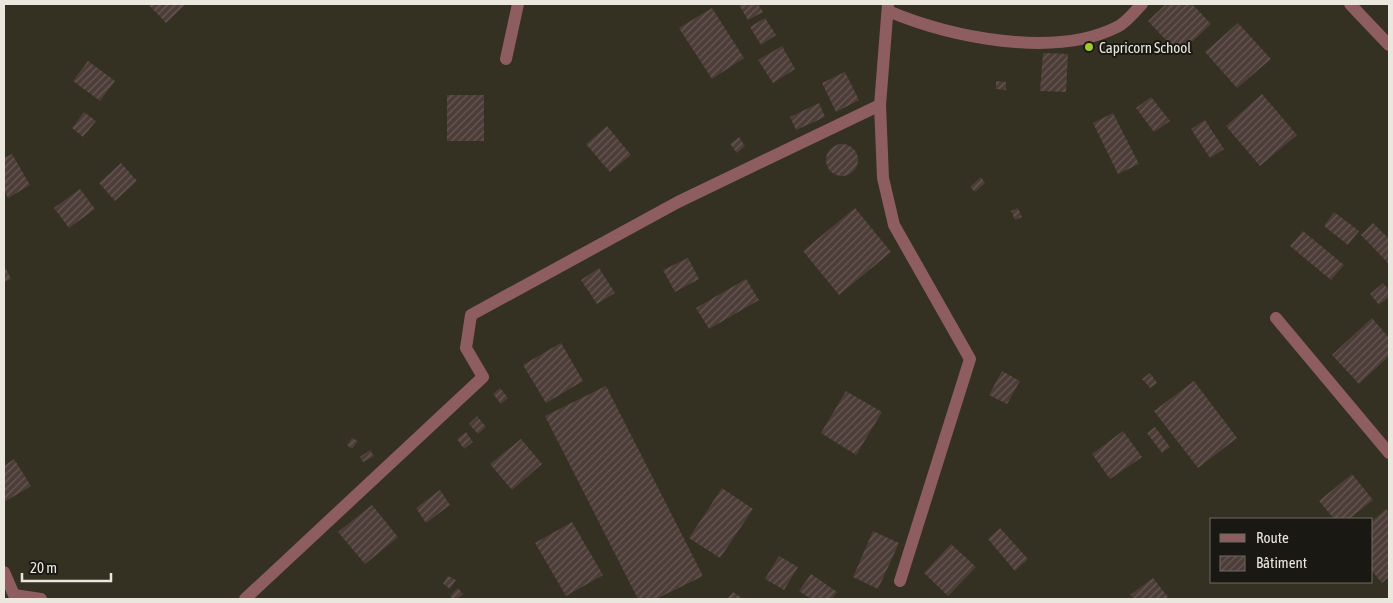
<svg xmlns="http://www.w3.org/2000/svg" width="1393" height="603" font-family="'Asap Condensed',sans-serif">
  <defs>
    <pattern id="building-hatch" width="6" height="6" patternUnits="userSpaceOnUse" patternTransform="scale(1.25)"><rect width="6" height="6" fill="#4d3d38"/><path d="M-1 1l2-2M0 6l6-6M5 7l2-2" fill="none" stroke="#675954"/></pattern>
  </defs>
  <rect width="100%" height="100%" fill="#343022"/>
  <!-- building -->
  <path fill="url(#building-hatch)" d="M148 4H186L166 23Z
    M742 4H758L763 12 748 20 739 5Z
    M1166 4H1192L1211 24 1179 54 1148 21Z
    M712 8 744 58 712 79 679 28Z
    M765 18 776 35 761 45 750 27Z
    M1238 23 1271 59 1237 88 1205 52Z
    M782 46 795 69 773 83 758 60Z
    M1043 53 1068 54 1066 92 1040 91Z
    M88 61 115 81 100 101 73 81Z
    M845 72 859 100 836 112 822 83Z
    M996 81 1006 82V90L996 89Z
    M1262 94 1297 135 1260 166 1226 126Z
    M447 95H484V141H447Z
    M1151 97 1170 121 1154 132 1136 108Z
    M819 103 825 117 796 130 790 117Z
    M84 112 96 121 83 137 72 128Z
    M1113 113 1139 164 1118 174 1093 123Z
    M1205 120 1224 149 1210 158 1191 129Z
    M607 126 631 155 610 172 586 144Z
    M739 137 745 146 737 153 730 144Z
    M826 160a16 16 0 1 1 32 0a16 16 0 1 1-32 0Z
    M12 154 30 185 8 198 4 190V158Z
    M121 163 137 181 115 201 99 183Z
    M981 177 985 183 975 192 970 187Z
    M80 189 95 209 69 228 54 208Z
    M855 208 891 252 839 295 803 251Z
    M1018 208 1022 217 1015 220 1011 211Z
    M1334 212 1359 231 1348 245 1324 226Z
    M1373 223 1389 239 1388 263 1361 235Z
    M1303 231 1344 265 1331 280 1290 246Z
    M688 258 699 279 675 292 663 270Z
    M4 265 11 279 4 282Z
    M599 268 615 293 597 304 581 280Z
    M746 279 759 300 709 329 696 308Z
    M1383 283 1389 290V297L1379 305 1370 294Z
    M1372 318 1389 338V356L1359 384 1332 355Z
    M561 343 583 381 546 403 523 365Z
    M1002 371 1020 381 1007 404 989 395Z
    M1150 373 1157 383 1150 388 1142 379Z
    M1194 381 1237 438 1198 468 1154 411Z
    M606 386 703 576 656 599H638L545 416Z
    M500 388 508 398 501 404 493 394Z
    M846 391 882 412 856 455 821 433Z
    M477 416 486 427 478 434 469 424Z
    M1155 427 1170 447 1162 453 1147 433Z
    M1123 431 1142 457 1110 479 1092 454Z
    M466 432 473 442 464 449 457 439Z
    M352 438 358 441 352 449 347 445Z
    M521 439 542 464 512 490 490 464Z
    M370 450 374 456 363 462 360 457Z
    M14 459 31 486 4 502V466Z
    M1352 474 1373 500 1349 519H1334L1319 501Z
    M722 488 753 509 720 558 689 538Z
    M440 490 450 505 426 523 416 508Z
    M372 505 398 537 365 564 338 532Z
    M1386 509 1389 513V577L1382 583 1372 571V521Z
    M572 522 603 575 566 596 535 543Z
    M1000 528 1028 559 1015 571 988 539Z
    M873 531 899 543 878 589 853 577Z
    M951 544 976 567 948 596 924 573Z
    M779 556 798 567 784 590 765 579Z
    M811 574 837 592 832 599H811L799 591Z
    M448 576 456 580 450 589 443 584Z
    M1153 578 1168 597 1165 599H1134L1130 595Z
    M458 588 463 594 457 599H453L450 596Z
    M733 592 743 599H727Z"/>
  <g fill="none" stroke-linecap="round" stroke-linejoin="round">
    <!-- minor -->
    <path stroke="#8e5d5f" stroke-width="12" d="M888 4 880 105 883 178 894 225 970 359 900 581
      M1350 4 1389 45
      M888 11C950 37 1054 59 1117 27 1126 23 1135 11 1142 4
      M506 59 518 4
      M1276 318 1389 453
      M4 572 14 595 41 599
      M245 599 483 377 466 348 471 315 678 202 880 105"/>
  </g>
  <!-- markers -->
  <circle fill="#a0c92b" stroke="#1a1812" stroke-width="2" cx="1089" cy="47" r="5"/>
  <g text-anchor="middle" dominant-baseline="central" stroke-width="4" stroke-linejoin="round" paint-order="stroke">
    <!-- poi labels -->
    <g font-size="15" fill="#e9e7de" stroke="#1a1812" text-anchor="start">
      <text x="1099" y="47">Capricorn School</text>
    </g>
  </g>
  <!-- border -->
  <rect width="1393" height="603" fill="none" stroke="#e9e7de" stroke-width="10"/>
  <!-- legend -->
  <rect x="1210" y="518" width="162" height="65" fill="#1a1812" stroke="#6d6b64"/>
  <rect x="1220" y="534" width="25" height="8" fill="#8e5d5f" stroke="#6d6b64"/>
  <text x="1256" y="543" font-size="15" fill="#e9e7de">Route</text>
  <rect x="1220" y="556" width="25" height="15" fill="url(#building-hatch)" stroke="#6d6b64"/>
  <text x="1256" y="568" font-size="15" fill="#e9e7de">Bâtiment</text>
  <!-- scale -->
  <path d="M22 573v8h89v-8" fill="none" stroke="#e9e7de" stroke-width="2.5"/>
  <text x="30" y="573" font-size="15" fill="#e9e7de" stroke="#1a1812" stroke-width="4" paint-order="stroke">20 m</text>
</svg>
